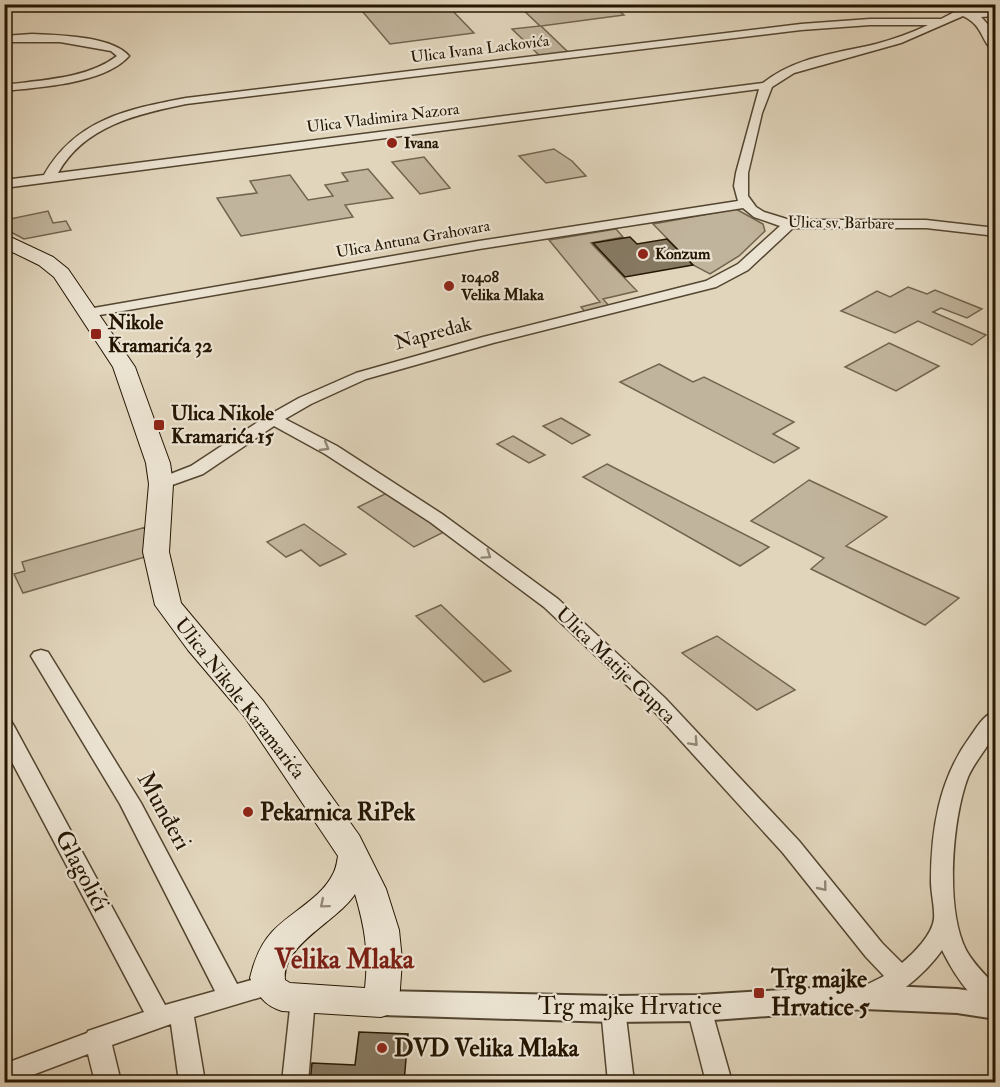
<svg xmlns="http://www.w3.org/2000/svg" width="1000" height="1087" font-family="'IM FELL Double Pica',serif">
  <rect width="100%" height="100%" fill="#e1d5bc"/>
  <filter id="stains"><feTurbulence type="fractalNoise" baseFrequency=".00333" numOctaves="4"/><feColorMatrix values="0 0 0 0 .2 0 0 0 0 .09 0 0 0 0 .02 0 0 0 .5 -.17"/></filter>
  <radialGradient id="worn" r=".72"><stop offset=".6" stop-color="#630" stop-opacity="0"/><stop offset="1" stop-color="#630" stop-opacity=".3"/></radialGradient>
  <!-- green -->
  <path fill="#c1b49c" stroke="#72644e" stroke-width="1.5" d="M357 5H447L474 33 390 44Z
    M518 5H612L624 15 541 26 569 53 540 56 512 29 540 26Z
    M554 149 572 161 586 176 546 183 519 156Z
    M424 157 450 188 420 194 392 162Z
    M368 169 393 198 345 205 353 217 241 236 217 198 257 193 250 181 290 175 308 200 333 196 325 185 348 181 342 173Z
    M736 209 763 224 765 231 739 256 710 274 693 265 653 224Z
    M48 211 53 223 66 221 71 230 24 239 5 229V220Z
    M616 229 623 237 591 243 637 291 603 299 610 307 586 313 581 307 600 302 549 240Z
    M908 287 927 294 935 290 982 309 967 318 941 308 933 312 986 335 972 345 918 321 895 333 841 311 877 291 890 297Z
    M889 343 939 366 896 391 845 367Z
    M659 364 693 382 704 377 794 422 773 434 799 448 774 463 620 382Z
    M561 418 590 435 572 444 543 426Z
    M513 436 545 455 529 463 497 444Z
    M607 464 769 547 740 566 583 477Z
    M809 480 887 517 846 546 959 598 925 625 811 569 824 558 751 521Z
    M391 491 448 530 414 547 358 507Z
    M304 524 346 554 320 566 301 550 286 557 267 542Z
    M146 527 145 557 23 593 14 574 25 571 22 562Z
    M441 605 511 671 484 682 416 616Z
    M717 636 795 690 757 710 682 653Z"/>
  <!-- building -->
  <path fill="#867962" stroke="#241501" stroke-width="1.5" d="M630 237 637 244 667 239 693 265 625 277 593 243Z
    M359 1032 408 1034 404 1083H310L312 1063 355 1065Z"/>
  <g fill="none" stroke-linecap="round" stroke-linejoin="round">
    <!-- minor casing -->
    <g stroke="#534530" stroke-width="3">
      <path id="minor" d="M962 4H972L969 12 996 10V16L981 17C992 28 996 36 996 52 981 45 985 26 963 16L901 43 794 73 772 87 762 113 748 173V196L756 207 764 212 790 220H926L996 228V236L926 228H793L748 270 716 287 493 343 366 379 311 404 285 419 337 446 442 514 558 599 665 698 799 841 882 943 902 963C914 953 932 935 934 919 935 907 931 894 931 882 931 830 939 779 970 737 977 727 984 714 996 711 996 718 997 728 994 734 987 749 975 761 968 777 952 819 945 909 966 950 973 963 985 975 996 986V1011C971 1003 953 972 942 950 928 971 885 1012 858 1003L855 996 858 989 884 976 866 957 783 853 651 708 544 607 430 522 325 454 274 426 203 474 161 489 155 488 152 484 155 480 191 466 267 416 299 398 356 373 483 337 706 281 738 264 780 226 754 217 743 208 479 249 88 317 81 313 88 309 479 241 738 201 734 186 736 173 759 89 4 188V180L44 175C76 119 128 109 186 98L801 24 870 19H941L960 9ZM870 25H928C911 33 894 39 876 44 838 53 795 57 763 83L58 173C84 126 137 114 186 104L801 30Z
        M32 34C58 35 112 36 129 56 104 84 40 87 4 91V85C41 80 87 79 117 56L111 51 60 42H4V36Z
        M41 650 48 652 141 803 237 984 269 975 278 978 281 985 278 992 194 1017 205 1082H179L171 1024 112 1045 121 1082H95L88 1054 14 1082H4V1064L87 1033 88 1031 144 1012 4 747V719L11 721 14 726 165 1005 215 991 120 804 31 656 34 652Z
        M303 989 312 992 315 999 308 1082H282L291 999 294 992Z
        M699 998 708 1001 711 1008 732 1082H706L687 1008 690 1001Z
        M613 999 622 1002 625 1009 634 1082H608L601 1009 604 1002Z"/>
    </g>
    <!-- tertiary casing -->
    <g stroke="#534530" stroke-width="4">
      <path id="tertiary" d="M864 985 957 989 996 994V1019L957 1013 864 1009 699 1021 613 1022 381 1015 370 1012 366 1003 370 994 381 991 613 996 699 995Z"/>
    </g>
    <!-- secondary casing -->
    <g stroke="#241501" stroke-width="2">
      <path id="secondary" d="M4 234 53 257 68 269 135 367 170 463 173 484 169 552 181 603 264 702 359 835 386 889 399 930 402 960 399 1003 393 1013 381 1017 282 1011C263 1005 258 995 250 978 254 961 260 945 272 932 290 912 321 899 333 874 336 869 337 862 338 856L244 716 188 650 155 605 143 552 149 484 146 463 113 367 54 277 39 265 4 248ZM355 894C365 928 369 952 365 988L290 983 285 980C281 945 338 921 355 894Z"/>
    </g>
    <!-- minor -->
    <use href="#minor" fill="#ece4d3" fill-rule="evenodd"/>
    <!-- tertiary -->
    <use href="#tertiary" fill="#ece4d3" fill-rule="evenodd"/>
    <!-- secondary -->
    <use href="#secondary" fill="#ece4d3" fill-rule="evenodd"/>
  </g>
  <!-- one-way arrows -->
  <defs><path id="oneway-chevron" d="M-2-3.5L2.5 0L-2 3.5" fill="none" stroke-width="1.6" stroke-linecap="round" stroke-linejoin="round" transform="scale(1.5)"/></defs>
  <g stroke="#928774">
    <use href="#oneway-chevron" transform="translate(325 447) rotate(31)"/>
    <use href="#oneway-chevron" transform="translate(487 555) rotate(35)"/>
    <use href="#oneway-chevron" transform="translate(694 742) rotate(47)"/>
    <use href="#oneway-chevron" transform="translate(823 887) rotate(51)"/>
    <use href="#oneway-chevron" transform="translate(324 904) rotate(140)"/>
  </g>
  <!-- markers -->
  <g fill="#8f2418" stroke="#ece4d3" stroke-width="2">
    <circle cx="392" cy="143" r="6"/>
    <circle cx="643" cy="254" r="6"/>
    <circle cx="449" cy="286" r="6"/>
    <rect x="90" y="328" width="12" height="12" rx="3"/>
    <rect x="153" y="419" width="12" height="12" rx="3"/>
    <circle cx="248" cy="812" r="6"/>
    <rect x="753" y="987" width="12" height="12" rx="3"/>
    <circle cx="382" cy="1048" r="6"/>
  </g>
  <g text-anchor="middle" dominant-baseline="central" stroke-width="4.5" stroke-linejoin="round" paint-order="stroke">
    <!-- far-street labels -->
    <g font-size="16" fill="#241501" stroke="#ece4d3">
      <text transform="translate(480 49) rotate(-7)">Ulica Ivana Lackovića</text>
      <text transform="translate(383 118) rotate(-7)">Ulica Vladimira Nazora</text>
      <text transform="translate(841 223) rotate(1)">Ulica sv. Barbare</text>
      <text transform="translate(413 239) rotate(-10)">Ulica Antuna Grahovara</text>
    </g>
    <!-- far-poi labels -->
    <g font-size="16" font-weight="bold" fill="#241501" stroke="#ece4d3" text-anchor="start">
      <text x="404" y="143">Ivana</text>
      <text x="655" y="254">Konzum</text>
      <text x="461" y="277">10408<tspan x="461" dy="18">Velika Mlaka</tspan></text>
    </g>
    <!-- poi labels -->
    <g font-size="20" font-weight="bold" fill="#241501" stroke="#ece4d3" text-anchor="start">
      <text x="108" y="322">Nikole<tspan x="108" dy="23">Kramarića 32</tspan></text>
      <text x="171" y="413">Ulica Nikole<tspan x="171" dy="23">Kramarića 15</tspan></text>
    </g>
    <!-- street labels -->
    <g font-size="20" fill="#241501" stroke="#ece4d3">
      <text transform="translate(433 333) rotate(-15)">Napredak</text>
      <text transform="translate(616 665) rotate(44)">Ulica Matije Gupca</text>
      <text transform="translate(240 698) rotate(52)">Ulica Nikole Karamarića</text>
    </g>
    <!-- near-street labels -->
    <g font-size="24" fill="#241501" stroke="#ece4d3">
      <text transform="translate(164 811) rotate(61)">Munđeri</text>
      <text transform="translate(82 871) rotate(62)">Glagolići</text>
      <text x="630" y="1006">Trg majke Hrvatice</text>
    </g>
    <!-- near-poi labels -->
    <g font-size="24" font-weight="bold" fill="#241501" stroke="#ece4d3" text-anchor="start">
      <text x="260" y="812">Pekarnica RiPek</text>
      <text x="771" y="979">Trg majke<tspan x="771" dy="28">Hrvatice 5</tspan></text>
      <text x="394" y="1048">DVD Velika Mlaka</text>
    </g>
    <!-- near-quarter labels -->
    <g font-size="27" font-weight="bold" fill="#7a1f14" stroke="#ece4d3">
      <text x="344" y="959">Velika Mlaka</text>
    </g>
  </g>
  <!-- margin -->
  <rect width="1000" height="1087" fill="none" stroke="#e1d5bc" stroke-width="24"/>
  <rect x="6" y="6" width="988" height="1075" fill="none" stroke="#241501" stroke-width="3"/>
  <rect x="12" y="12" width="976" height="1063" fill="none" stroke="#241501" stroke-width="1.5"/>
  <rect width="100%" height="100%" filter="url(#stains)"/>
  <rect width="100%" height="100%" fill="url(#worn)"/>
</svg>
